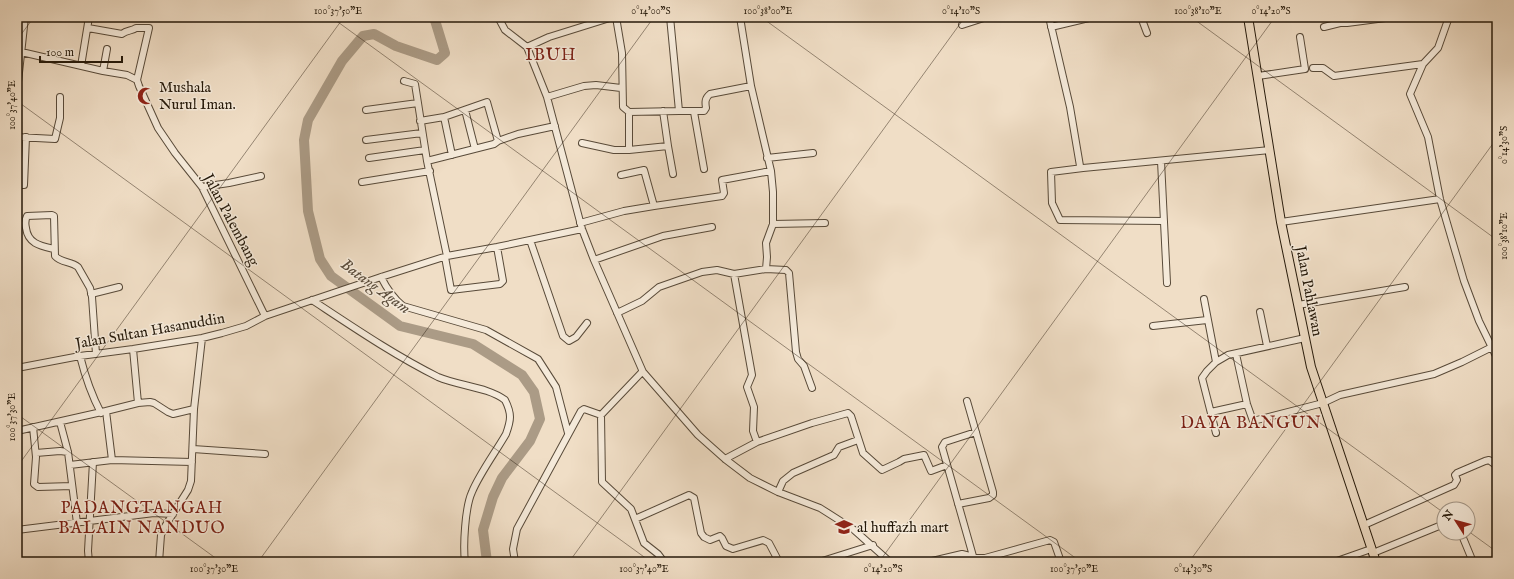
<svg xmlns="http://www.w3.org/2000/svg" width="1514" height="579" font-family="'IM FELL English',serif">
  <rect width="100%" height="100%" fill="#f0dec6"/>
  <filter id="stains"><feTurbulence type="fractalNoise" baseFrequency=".005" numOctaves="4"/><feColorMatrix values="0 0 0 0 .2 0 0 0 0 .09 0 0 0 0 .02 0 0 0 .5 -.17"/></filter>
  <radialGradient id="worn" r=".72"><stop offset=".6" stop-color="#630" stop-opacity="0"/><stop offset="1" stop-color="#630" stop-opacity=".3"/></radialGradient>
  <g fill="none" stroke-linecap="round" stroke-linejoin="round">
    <!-- river -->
    <path stroke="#ab9b86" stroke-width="10" d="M434 17 445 53 437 60 396 46 374 34 363 36 342 61 308 120 304 140 308 211 320 259 331 276 400 326 473 344 522 375 534 392 540 419 530 441 502 478 493 497 483 530 487 562"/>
    <!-- minor casing -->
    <g stroke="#584a39" stroke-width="8">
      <path id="minor" d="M498 17 505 30 527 47 547 97 582 229 594 260 643 372 698 435 725 459 750 478 778 492 820 508 853 529 890 562
        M616 17 622 53 623 107 629 112 679 111 670 17
        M1049 17 1070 107 1080 166 1083 168 1270 150
        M1141 17 1147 33
        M1449 17 1438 48 1423 64 1410 94 1428 137 1440 199 1464 281 1479 321 1497 358
        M962 25 987 17
        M1051 27 1093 17
        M1324 27 1340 23H1347L1393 17
        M88 28 122 34C127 30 132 31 136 28H149L137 80
        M527 47 549 37 613 17
        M17 51 103 71 127 75 137 80 139 86 158 128 175 153 202 187 265 316
        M81 66 89 17
        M1313 68H1323L1334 76 1423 64
        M103 71 107 49
        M1258 76 1305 69 1300 37
        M404 81 415 84 418 103
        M17 91 25 17
        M547 97 584 86 596 85 621 88
        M366 110 418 103 427 161 447 256
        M465 110 475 149
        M679 111H704L706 108C705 102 705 98 710 94L751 86
        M629 112V150
        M694 112 704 169
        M444 117 452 155
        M420 121 444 117 487 102 498 141 494 144 427 161
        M17 137 55 139 60 118V97
        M366 140 422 133
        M498 141 518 134 555 126
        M582 143 614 150H629L668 146 663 111
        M668 146 673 174
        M369 158 425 150
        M767 158 813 153
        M1161 161 1167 283
        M1083 168 1051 172 1052 203 1060 220 1164 221
        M362 182 430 171
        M17 185H24L26 137
        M202 187 229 183 261 176
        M654 206 722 196 724 193 722 180 771 171
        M1281 222 1440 199
        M580 223 624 211 654 206 644 170 621 175
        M773 224 825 223
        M530 240 563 336 569 341 576 337 587 323
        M54 249C41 246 28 244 26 228 25 224 25 220 27 216L52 215 54 216 55 256C61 263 71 261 78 267L90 288 92 297 96 354
        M445 257 451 290 500 284 503 281 497 247
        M594 260 663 236 712 227
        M766 269 786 270 789 273 796 352 798 359 804 366 812 388
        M734 274 752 375 747 387 754 407 753 431 757 442
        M381 277C387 289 393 298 403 306L486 330 538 359 556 387 568 433
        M91 294 119 287
        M1204 299 1216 362
        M312 300C353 327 394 355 438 377 459 386 488 387 505 400 512 414 511 420 506 434 495 453 480 473 472 492 465 507 463 546 465 562
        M1298 305 1405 287
        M1260 312 1267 346
        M617 313 642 301 659 287 702 272 717 270 734 274 766 269 767 257 766 243 773 224V192L771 171 751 86 740 17
        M1153 326 1207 320
        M1236 354 1247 404 1253 421 1323 403 1340 395 1434 374 1462 362 1492 347
        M80 356C85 376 91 394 101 413
        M17 368 80 356 133 349 202 338 222 333 246 326 265 316 381 277 447 256 497 247 582 229
        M642 372 601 415 602 482 631 509 644 543 658 554 664 562
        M138 403 150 402 154 403 168 412 173 414 194 409
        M1211 412 1247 404
        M60 422 68 452 77 523
        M33 427 36 457 34 484 38 487 72 486
        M17 431 106 411
        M1216 433 1202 378 1207 371 1216 362 1228 355 1305 338
        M193 449 265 454
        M36 453 60 451 68 452
        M725 459 757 442 812 423 848 413 851 416 863 453 882 470 899 462 904 459 924 455 931 471 947 465
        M112 460 106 411 138 403 133 349
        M70 465 112 460 192 462
        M778 492 783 481 793 473 834 455 839 447 858 440
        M958 504 989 498 993 495V492L967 401
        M635 519 689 495 694 498 701 533 704 537 710 540 720 536 722 538 726 546 733 549 763 540 769 543 779 562
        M1364 525 1454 485 1457 480 1455 475 1457 473 1485 461 1489 460 1497 466
        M17 530 154 513 173 514
        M1461 533 1473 562
        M1373 553 1444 524
        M973 556 942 447 945 442 976 432
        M89 562 88 551 93 462
        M159 562 161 535 164 528 188 490 191 481 194 409 202 338
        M515 562 513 549 517 529 581 411 584 409 601 415
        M819 562 873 545
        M928 562 962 554 978 558H985L1050 540 1054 542 1061 562
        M1334 562 1371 549"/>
    </g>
    <!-- major casing -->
    <g stroke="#25190a" stroke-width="10">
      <path id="major" d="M1248 17 1281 222 1311 367 1376 562"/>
    </g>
    <!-- minor -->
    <use href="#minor" stroke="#f5eada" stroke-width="6"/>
    <!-- major -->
    <use href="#major" stroke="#f0dec6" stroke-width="8"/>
  </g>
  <!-- ticks -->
  <path fill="none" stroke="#25190a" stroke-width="1" stroke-opacity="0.45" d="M331 17 1081 562M761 17 1444 513M1191 17 1497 240M17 40 34 17M17 101 651 562M17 414 221 562M17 467 344 17M1468 531 1497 552M258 562 654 17M569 562 965 17M879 562 1275 17M1189 562 1497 138"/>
  <!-- icons -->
  <defs>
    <g id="mosque-bare" transform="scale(1.38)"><path d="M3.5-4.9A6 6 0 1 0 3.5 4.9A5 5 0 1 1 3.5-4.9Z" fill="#8f2418" stroke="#f5eada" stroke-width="2.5" paint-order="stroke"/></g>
    <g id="school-bare" transform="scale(1.38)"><path d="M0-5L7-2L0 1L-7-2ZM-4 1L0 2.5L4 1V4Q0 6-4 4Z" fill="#8f2418" stroke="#f5eada" stroke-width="2.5" paint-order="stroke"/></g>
  </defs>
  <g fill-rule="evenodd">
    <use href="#mosque-bare" x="146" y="96"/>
    <use href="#school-bare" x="844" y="527"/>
  </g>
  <g text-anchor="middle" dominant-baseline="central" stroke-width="3" stroke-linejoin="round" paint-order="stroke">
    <!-- poi labels -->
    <g font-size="15" fill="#25190a" stroke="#f5eada" text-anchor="start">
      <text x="159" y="87">Mushala<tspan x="159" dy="17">Nurul Iman.</tspan></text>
      <text x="857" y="527">al huffazh mart</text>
    </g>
    <!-- street labels -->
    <g font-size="15" fill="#25190a" stroke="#f5eada">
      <text transform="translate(231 220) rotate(62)">Jalan Palembang</text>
      <text transform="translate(1309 291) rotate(79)">Jalan Pahlawan</text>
      <text transform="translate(150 331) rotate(-10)">Jalan Sultan Hasanuddin</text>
    </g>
    <!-- water labels -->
    <g font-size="16" font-style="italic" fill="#5b4d3c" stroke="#f5eada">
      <text transform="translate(375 287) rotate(36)">Batang Agam</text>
    </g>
    <!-- quarter labels -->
    <g font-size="17" letter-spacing="1" fill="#7a1f14" stroke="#f5eada">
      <text x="551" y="55">IBUH</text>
      <text x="1251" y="423">DAYA BANGUN</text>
      <text x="142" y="508">PADANGTANGAH<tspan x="142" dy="20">BALAIN NANDUO</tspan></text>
    </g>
  </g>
  <!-- margin -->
  <rect width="1514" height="579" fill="none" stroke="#f0dec6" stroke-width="44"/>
  <!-- north arrow -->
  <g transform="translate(1456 521) rotate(306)"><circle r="19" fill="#f5eada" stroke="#a29687"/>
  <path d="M0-3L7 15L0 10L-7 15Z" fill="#8f2418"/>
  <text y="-6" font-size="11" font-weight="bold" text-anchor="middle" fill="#25190a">N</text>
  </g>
  <!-- scale -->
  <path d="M40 56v6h82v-6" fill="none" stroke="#25190a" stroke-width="2"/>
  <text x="46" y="56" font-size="12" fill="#25190a" stroke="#f5eada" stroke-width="3" paint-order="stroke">100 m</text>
  <rect x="22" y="22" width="1470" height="535" fill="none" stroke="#25190a" stroke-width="1.5"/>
  <g font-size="10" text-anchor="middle" fill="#25190a">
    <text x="338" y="14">100°37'50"E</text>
    <text x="651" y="14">0°14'00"S</text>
    <text x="768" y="14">100°38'00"E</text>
    <text x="961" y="14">0°14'10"S</text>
    <text x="1198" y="14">100°38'10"E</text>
    <text x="1271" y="14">0°14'20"S</text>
    <text transform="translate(11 105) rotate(-90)" y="4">100°37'40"E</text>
    <text transform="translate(1503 145) rotate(-90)" y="4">0°14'30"S</text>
    <text transform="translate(1503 236) rotate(-90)" y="4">100°38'10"E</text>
    <text transform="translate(11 417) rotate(-90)" y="4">100°37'30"E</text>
    <text x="214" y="572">100°37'30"E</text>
    <text x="644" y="572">100°37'40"E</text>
    <text x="883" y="572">0°14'20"S</text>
    <text x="1074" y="572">100°37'50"E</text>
    <text x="1193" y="572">0°14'30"S</text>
  </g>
  <rect width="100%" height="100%" filter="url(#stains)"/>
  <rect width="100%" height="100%" fill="url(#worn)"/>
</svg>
